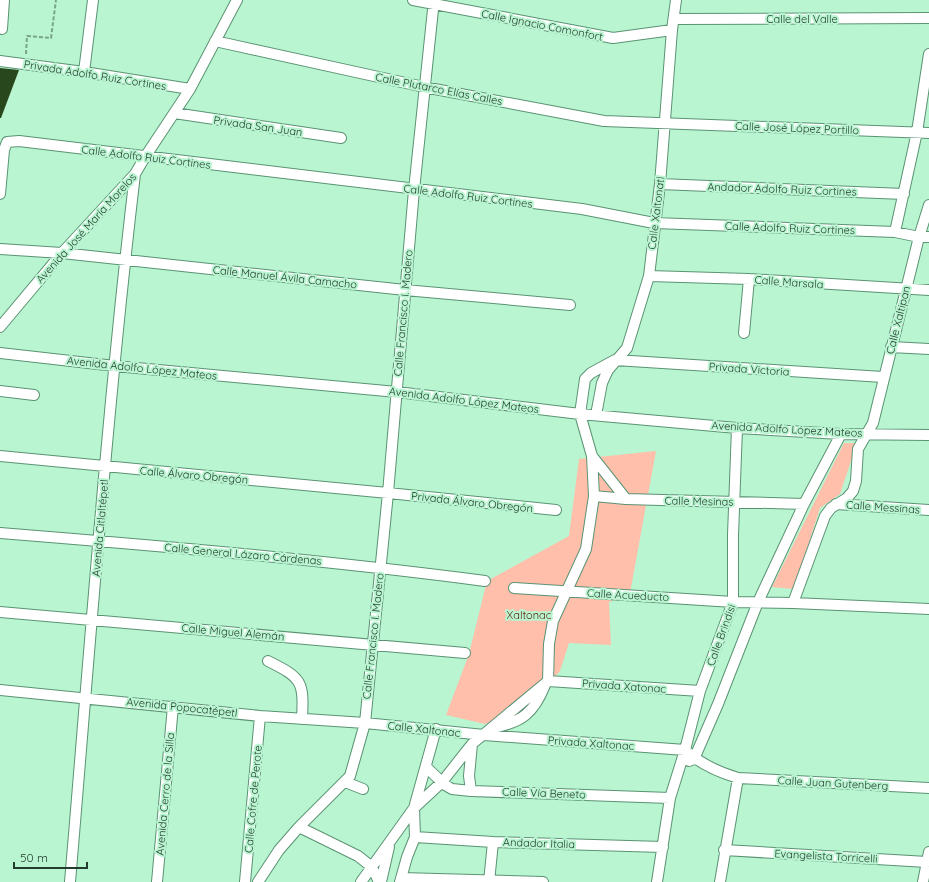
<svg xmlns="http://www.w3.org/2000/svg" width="929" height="882" font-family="Quicksand,sans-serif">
  <rect width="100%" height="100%" fill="#b9f5d1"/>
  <!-- green -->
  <path fill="#ffbfab" d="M844 443H857L840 494 820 508 794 589 772 587Z
    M656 451 630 593 609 602 611 645 569 643 560 671 527 710 485 724 446 715 469 654 487 581 569 536 579 459Z"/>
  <!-- building -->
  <path fill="#28471d" d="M0 68 19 70 1 118H0Z"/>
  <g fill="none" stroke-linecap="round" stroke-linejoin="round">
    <!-- minor casing -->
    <g stroke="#5a9373" stroke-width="12">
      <path id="minor" d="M413 0 613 38 672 30
        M674 19 929 18
        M2 29 4 0
        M215 41 424 87 604 121 929 133
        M0 61 84 72 190 89
        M84 72 93 0
        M174 113 341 138
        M660 184 904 194
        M0 194 4 150 7 142 19 141 582 209 654 223 895 232 919 237H929
        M895 232 917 132 929 54
        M0 249 62 253 405 290 570 305
        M649 276 749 279 929 290
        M0 327 62 253 135 174 145 157 190 89 237 0
        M744 333 749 279
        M891 347 929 349
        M0 353 115 366 397 392 580 414 737 428 841 434 929 435
        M0 391 34 395
        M596 415 602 383 608 370 627 348 649 276 660 184 672 30 676 0
        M0 456 388 493 556 510
        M592 456 626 499
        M594 496 626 499 804 504
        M836 504 929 510
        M0 533C162 546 324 560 485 581
        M514 588 733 602 793 603 929 609
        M793 603 825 516 831 508 847 498 853 491 856 481 858 449 873 423 919 237 929 205
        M0 612 465 653
        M268 661C302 678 304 681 302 719
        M548 681 700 691
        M0 690 260 716 365 723 484 735 685 750C700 764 718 772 738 778L929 788
        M493 728C522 722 534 713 545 685
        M689 761 694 759 718 704 758 602 804 504 841 434
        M426 767 445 785 452 789 471 791 670 798
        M345 782 363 789
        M471 791 469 776 472 744
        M299 827 358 856 372 867 379 882
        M415 837 493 842 663 847
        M724 850 927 862
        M401 878 543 882
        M70 882C90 646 107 410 135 174
        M157 882 173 706
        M245 882 260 716
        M258 882 279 850 299 827 350 776 365 723 388 493 414 190 434 0
        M361 882 414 808 442 782 472 744 548 681 549 644 553 621 586 549 594 496 592 456 580 414 585 379 591 373 615 360 883 377
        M381 882 389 847
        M400 882 407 857 415 837 414 808 436 729
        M489 882 493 842
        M657 882 670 798 685 750 700 691 733 602V535L737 428
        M720 882 738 778
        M923 882 929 852"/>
    </g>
    <!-- path -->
    <path stroke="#79a58b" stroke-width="2" stroke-dasharray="4 2" stroke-linecap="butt" d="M26 54 27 36 51 38 56 0"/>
    <!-- minor -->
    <use href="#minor" stroke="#fff" stroke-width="10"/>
  </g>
  <g text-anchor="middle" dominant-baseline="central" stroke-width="4" stroke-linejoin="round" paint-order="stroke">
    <!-- street labels -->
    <g font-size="11" fill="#243c2e" stroke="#b9f5d1">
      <text x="802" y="19">Calle del Valle</text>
      <text transform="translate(542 25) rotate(11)">Calle Ignacio Comonfort</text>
      <text transform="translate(95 75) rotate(9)">Privada Adolfo Ruiz Cortines</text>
      <text transform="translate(439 89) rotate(11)">Calle Plutarco Elías Calles</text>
      <text transform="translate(258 126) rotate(8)">Privada San Juan</text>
      <text transform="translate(797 128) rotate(2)">Calle José López Portillo</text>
      <text transform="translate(146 157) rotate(7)">Calle Adolfo Ruiz Cortines</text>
      <text transform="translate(782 189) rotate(2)">Andador Adolfo Ruiz Cortines</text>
      <text transform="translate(468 196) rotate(7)">Calle Adolfo Ruiz Cortines</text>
      <text transform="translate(656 213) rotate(-83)">Calle Xaltonatl</text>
      <text transform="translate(86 228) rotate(-48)">Avenida José María Morelos</text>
      <text transform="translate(790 228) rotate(2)">Calle Adolfo Ruiz Cortines</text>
      <text transform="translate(285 277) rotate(6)">Calle Manuel Ávila Camacho</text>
      <text transform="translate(789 282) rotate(4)">Calle Marsala</text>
      <text transform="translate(403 313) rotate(-85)">Calle Francisco I. Madero</text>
      <text transform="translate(898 320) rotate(-76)">Calle Xaltipan</text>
      <text transform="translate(142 368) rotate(6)">Avenida Adolfo López Mateos</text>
      <text transform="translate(749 369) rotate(4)">Privada Victoria</text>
      <text transform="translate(464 400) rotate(7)">Avenida Adolfo López Mateos</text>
      <text transform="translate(787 429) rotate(3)">Avenida Adolfo López Mateos</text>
      <text transform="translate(194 475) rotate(5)">Calle Álvaro Obregón</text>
      <text transform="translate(699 501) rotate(1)">Calle Mesinas</text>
      <text transform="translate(472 502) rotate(6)">Privada Álvaro Obregón</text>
      <text transform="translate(883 507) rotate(4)">Calle Messinas</text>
      <text transform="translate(100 528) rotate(-85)">Avenida Citlaltépetl</text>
      <text transform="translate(243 554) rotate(5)">Calle General Lázaro Cárdenas</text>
      <text transform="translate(628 595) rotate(3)">Calle Acueducto</text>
      <text transform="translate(233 632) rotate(5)">Calle Miguel Alemán</text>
      <text transform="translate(721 635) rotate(-70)">Calle Brindisi</text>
      <text transform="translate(373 636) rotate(-84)">Calle Francisco I. Madero</text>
      <text transform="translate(624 686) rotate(4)">Privada Xatonac</text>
      <text transform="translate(182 707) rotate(6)">Avenida Popocatépetl</text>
      <text transform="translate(424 729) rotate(6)">Calle Xaltonac</text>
      <text transform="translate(591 743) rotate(4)">Privada Xaltonac</text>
      <text transform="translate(833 783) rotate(3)">Calle Juan Gutenberg</text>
      <text transform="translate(544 793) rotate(2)">Calle Vía Beneto</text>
      <text transform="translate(165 794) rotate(-85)">Avenida Cerro de la Silla</text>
      <text transform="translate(253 799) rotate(-85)">Calle Cofre de Perote</text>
      <text transform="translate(539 843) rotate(2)">Andador Italia</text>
      <text transform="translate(826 856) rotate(3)">Evangelista Torricelli</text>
    </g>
    <!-- park labels -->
    <g font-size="11" fill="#561d09" stroke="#b9f5d1">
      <text x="529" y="615">Xaltonac</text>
    </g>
  </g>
  <!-- scale -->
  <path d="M14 862v6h73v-6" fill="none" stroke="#243c2e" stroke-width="2"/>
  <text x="20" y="862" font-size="12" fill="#243c2e" stroke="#b9f5d1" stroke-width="3" paint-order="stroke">50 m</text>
</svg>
